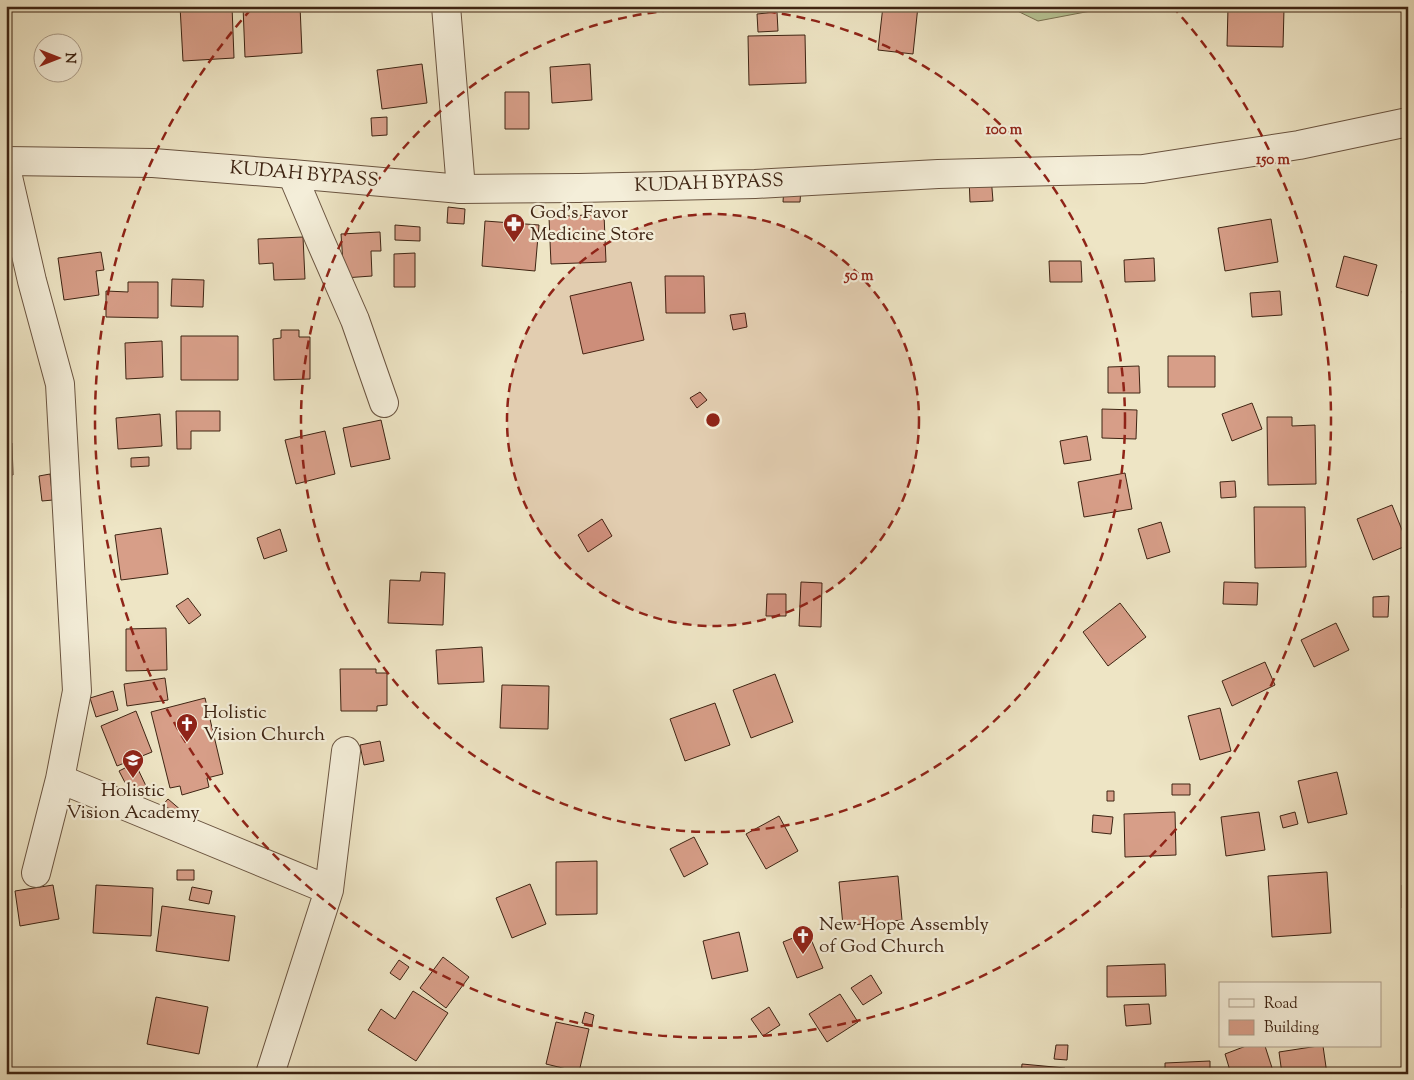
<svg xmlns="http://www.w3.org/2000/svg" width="1414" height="1080" font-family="'Sorts Mill Goudy',serif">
  <rect width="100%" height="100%" fill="#eee5c5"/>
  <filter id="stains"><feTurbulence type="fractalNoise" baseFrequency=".004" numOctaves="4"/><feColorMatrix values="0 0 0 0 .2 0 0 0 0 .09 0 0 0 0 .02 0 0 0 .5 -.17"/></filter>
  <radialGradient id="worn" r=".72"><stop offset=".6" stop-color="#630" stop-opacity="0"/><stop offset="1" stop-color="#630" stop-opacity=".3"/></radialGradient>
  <!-- green -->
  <path fill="#b7c596" stroke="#7a7454" d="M559 6H713L704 10 580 11Z
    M1007 6H1117L1038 21Z"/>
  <!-- building -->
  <path fill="#d79e88" stroke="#3e2413" d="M180 6H232L234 58 183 61Z
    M243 6H300L302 53 245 57Z
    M883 6H918L913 54 878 50Z
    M1228 8 1284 9 1283 47 1227 46Z
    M777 12 778 31 758 32 757 14Z
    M805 35 806 83 749 85 748 36Z
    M422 64 427 103 382 109 377 70Z
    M590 64 592 100 552 103 550 67Z
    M505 92H529V129H505Z
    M387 117V135L372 136 371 118Z
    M991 176 993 201 970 202 969 177Z
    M784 187 801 188 800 202H783Z
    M448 207 465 209 464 224 447 223Z
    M604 214 606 262 551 264 549 217Z
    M1271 219 1278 262 1225 271 1218 228Z
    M485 221 539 225 535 271 482 266Z
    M395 225 420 227V241L395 240Z
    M380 232 381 251H371L372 276 344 278 341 234Z
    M303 237 305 279 274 280 273 263 259 264 258 239Z
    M101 252 104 270 96 271 99 295 64 300 58 258Z
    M415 253V287H394V254Z
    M1344 256 1377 265 1368 296 1336 287Z
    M1154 258 1155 281 1125 282 1124 260Z
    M1049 261H1081L1082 282H1050Z
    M665 276H704L705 313H666Z
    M172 279 204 280 203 307 171 306Z
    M128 282H158V318L106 317V291L128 292Z
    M631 282 644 340 583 354 570 296Z
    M1408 290V326H1407L1402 291Z
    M1280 291 1282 315 1252 317 1250 293Z
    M745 313 747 327 733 330 730 315Z
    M281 330H299V337H310V379L274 380 273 339 281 338Z
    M181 336H238V380H181Z
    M162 341 163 377 126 379 125 343Z
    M1168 356H1215V387H1168Z
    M1139 366 1140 393H1108V367Z
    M700 392 707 400 697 408 690 398Z
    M1252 403 1262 429 1232 441 1222 414Z
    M1102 409 1137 410 1136 439 1102 438Z
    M176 411H220V431H191V449H177Z
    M160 414 162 446 118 449 116 418Z
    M1267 417H1292V426L1315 425 1316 484 1268 485Z
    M381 420 390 459 351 467 343 428Z
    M325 431 335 474 296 484 285 440Z
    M1087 436 1091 460 1064 464 1060 441Z
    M6 443H12L13 475H6Z
    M149 457V466L131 467V458Z
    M1125 473 1132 509 1084 517 1078 482Z
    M50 474 53 500 42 501 39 476Z
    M1235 481 1236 497 1221 498 1220 482Z
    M1392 505 1408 545 1373 560 1357 519Z
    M1254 507H1305L1306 567 1255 568Z
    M602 519 612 536 588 552 578 535Z
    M1161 522 1170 552 1147 559 1138 529Z
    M161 528 168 574 121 580 115 535Z
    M280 529 287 551 264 559 257 538Z
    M421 572 445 573 443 625 388 623 390 580 420 581Z
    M801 582 822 583 821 627 799 626Z
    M1224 582 1258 583 1257 605 1223 604Z
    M767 594H786V616H766Z
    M1389 596 1388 617H1373V597Z
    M188 598 201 615 189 624 176 606Z
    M1120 603 1146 637 1108 666 1083 632Z
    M1336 623 1349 650 1314 667 1301 640Z
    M166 628 167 670 126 671V629Z
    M482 647 484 682 438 684 436 650Z
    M1265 662 1275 685 1232 706 1222 681Z
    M340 669H376V673H387V705L377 706V711H341Z
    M775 674 793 722 751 738 733 690Z
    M165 678 168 700 127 706 124 684Z
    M502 685 549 686 548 729 500 728Z
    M113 691 118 710 96 717 90 698Z
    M205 698 223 774 207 778 209 787 182 795 180 786 170 788 151 712Z
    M715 703 730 745 685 761 670 719Z
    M1220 708 1231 751 1200 760 1188 716Z
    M136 711 152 752 117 766 101 726Z
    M380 741 384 761 364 765 360 745Z
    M135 763 147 788 132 796 119 771Z
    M1337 772 1347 814 1308 823 1298 781Z
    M1172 784H1190V795H1172Z
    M1107 791H1114V801H1107Z
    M168 799 189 817 180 827 159 809Z
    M1175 812 1176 855 1125 857 1124 814Z
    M1259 812 1265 850 1226 856 1221 817Z
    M1295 812 1298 824 1283 828 1280 816Z
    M1093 815 1113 817 1111 834 1092 832Z
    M779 816 798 851 766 869 746 834Z
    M694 837 708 864 684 877 670 849Z
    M597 861V914L556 915V862Z
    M177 870H194V880H177Z
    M1327 872 1331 933 1272 937 1268 876Z
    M898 876 902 920 843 926 839 882Z
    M530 884 546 924 512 938 496 898Z
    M53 885 59 919 20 926 15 891Z
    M96 885 153 888 151 936 93 933Z
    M1402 885H1408V908H1402Z
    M192 887 212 891 209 904 189 900Z
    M162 906 235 916 229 961 156 951Z
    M739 932 748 971 712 979 703 941Z
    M808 932 823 968 797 978 783 942Z
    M443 957 469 977 446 1008 420 988Z
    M399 960 409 967 400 980 390 973Z
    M1165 964 1166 996 1107 997V966Z
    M871 975 882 993 863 1005 851 988Z
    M413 991 448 1013 416 1061 368 1030 381 1009 395 1019Z
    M840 994 858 1022 827 1042 809 1014Z
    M156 997 208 1007 199 1054 147 1044Z
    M1149 1004 1151 1024 1126 1026 1124 1005Z
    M769 1007 780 1025 763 1036 751 1019Z
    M585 1012 594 1015 592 1025 582 1023Z
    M556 1022 589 1029 579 1072 546 1064Z
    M1056 1045H1068L1067 1060 1054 1059Z
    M1246 1046H1265L1274 1074H1231L1225 1054Z
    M1318 1046H1323L1327 1074H1282L1279 1052Z
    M1210 1061V1074H1165V1063Z
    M1022 1064 1065 1068V1074H1021Z"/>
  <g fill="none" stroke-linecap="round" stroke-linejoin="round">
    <!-- minor casing -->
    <g stroke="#6a5440" stroke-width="30">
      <path id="minor" d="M446 6 461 189
        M6 168 32 281 60 384 77 691 60 779 36 873
        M292 174 319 238 355 320 384 403
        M60 779 329 890
        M270 1074 329 890 346 751"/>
    </g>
    <!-- tertiary casing -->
    <g stroke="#6a5440" stroke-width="30">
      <path id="tertiary" d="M6 161 153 163 292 174 461 189 579 188 755 184 938 174 1143 169 1299 145 1408 122"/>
    </g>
    <!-- minor -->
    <use href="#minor" stroke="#f4eed9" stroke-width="28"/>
    <!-- tertiary -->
    <use href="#tertiary" stroke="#f4eed9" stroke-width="28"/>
  </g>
  <!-- distance rings -->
  <circle cx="713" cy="420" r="206" fill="#8f2418" fill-opacity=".12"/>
  <g fill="none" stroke="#8f2418" stroke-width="2.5" stroke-dasharray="9 6">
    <circle cx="713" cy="420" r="206"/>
    <circle cx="713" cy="420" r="412"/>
    <path d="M1172 6A618 618 0 1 1 254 6"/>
  </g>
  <!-- icons -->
  <defs>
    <g id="pharmacy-pin" transform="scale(1.125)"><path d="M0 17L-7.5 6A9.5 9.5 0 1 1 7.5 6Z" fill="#8f2418" stroke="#f4eed9"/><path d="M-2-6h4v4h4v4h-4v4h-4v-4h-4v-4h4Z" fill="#fff"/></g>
    <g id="church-pin" transform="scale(1.125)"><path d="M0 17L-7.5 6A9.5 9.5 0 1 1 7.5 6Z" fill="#8f2418" stroke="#f4eed9"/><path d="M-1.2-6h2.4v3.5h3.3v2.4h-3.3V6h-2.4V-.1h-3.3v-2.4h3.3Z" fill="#fff"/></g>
    <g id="school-pin" transform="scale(1.125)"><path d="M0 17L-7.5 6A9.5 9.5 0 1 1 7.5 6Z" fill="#8f2418" stroke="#f4eed9"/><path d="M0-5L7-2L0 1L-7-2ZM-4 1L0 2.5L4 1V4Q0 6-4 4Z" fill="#fff"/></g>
  </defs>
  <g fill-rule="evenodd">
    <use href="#pharmacy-pin" x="514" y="224"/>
    <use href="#church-pin" x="187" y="724"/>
    <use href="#school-pin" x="133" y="760"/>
    <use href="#church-pin" x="803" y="936"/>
  </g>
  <g text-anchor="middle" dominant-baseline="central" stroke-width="4.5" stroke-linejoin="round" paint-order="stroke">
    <!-- street labels -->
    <g font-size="19" fill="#3e2413" stroke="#f4eed9">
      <text transform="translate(304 175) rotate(5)">KUDAH BYPASS</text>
      <text transform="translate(709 184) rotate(-2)">KUDAH BYPASS</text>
    </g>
    <!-- poi labels -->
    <g font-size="19" fill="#3e2413" stroke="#f4eed9" text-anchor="start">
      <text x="530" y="213">God's Favor<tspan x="530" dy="22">Medicine Store</tspan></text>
      <text x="203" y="713">Holistic<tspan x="203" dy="22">Vision Church</tspan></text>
      <text x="133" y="791" text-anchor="middle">Holistic<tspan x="133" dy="22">Vision Academy</tspan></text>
      <text x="819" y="925">New Hope Assembly<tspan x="819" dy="22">of God Church</tspan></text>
    </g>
  </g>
  <circle cx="713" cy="420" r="8" fill="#8f2418" stroke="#f4eed9" stroke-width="2.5"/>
  <g font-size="15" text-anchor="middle" font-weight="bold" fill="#8f2418" stroke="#f4eed9" stroke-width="4.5" stroke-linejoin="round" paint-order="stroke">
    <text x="1004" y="134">100 m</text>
    <text x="1273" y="164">150 m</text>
    <text x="859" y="280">50 m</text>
  </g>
  <!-- margin -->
  <rect width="1414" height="1080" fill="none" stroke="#eee5c5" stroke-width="25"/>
  <rect x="8" y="8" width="1399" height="1065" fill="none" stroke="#3e2413" stroke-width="2.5"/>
  <rect x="12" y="12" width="1389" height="1055" fill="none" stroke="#3e2413"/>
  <!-- legend -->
  <rect x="1219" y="982" width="162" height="65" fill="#f4eed9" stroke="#ab9d8a"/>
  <rect x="1229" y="999" width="25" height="8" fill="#f4eed9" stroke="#ab9d8a"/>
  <text x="1264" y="1008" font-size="15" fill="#3e2413">Road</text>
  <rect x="1229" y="1020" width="25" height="15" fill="#d79e88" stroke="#ab9d8a"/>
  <text x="1264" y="1032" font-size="15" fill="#3e2413">Building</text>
  <!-- north arrow -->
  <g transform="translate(58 58) rotate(90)"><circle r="24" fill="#f4eed9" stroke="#ab9d8a"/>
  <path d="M0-4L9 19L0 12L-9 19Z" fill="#8f2418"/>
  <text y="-8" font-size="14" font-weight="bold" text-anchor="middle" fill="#3e2413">N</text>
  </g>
  <rect width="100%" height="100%" filter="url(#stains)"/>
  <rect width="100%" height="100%" fill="url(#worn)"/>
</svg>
